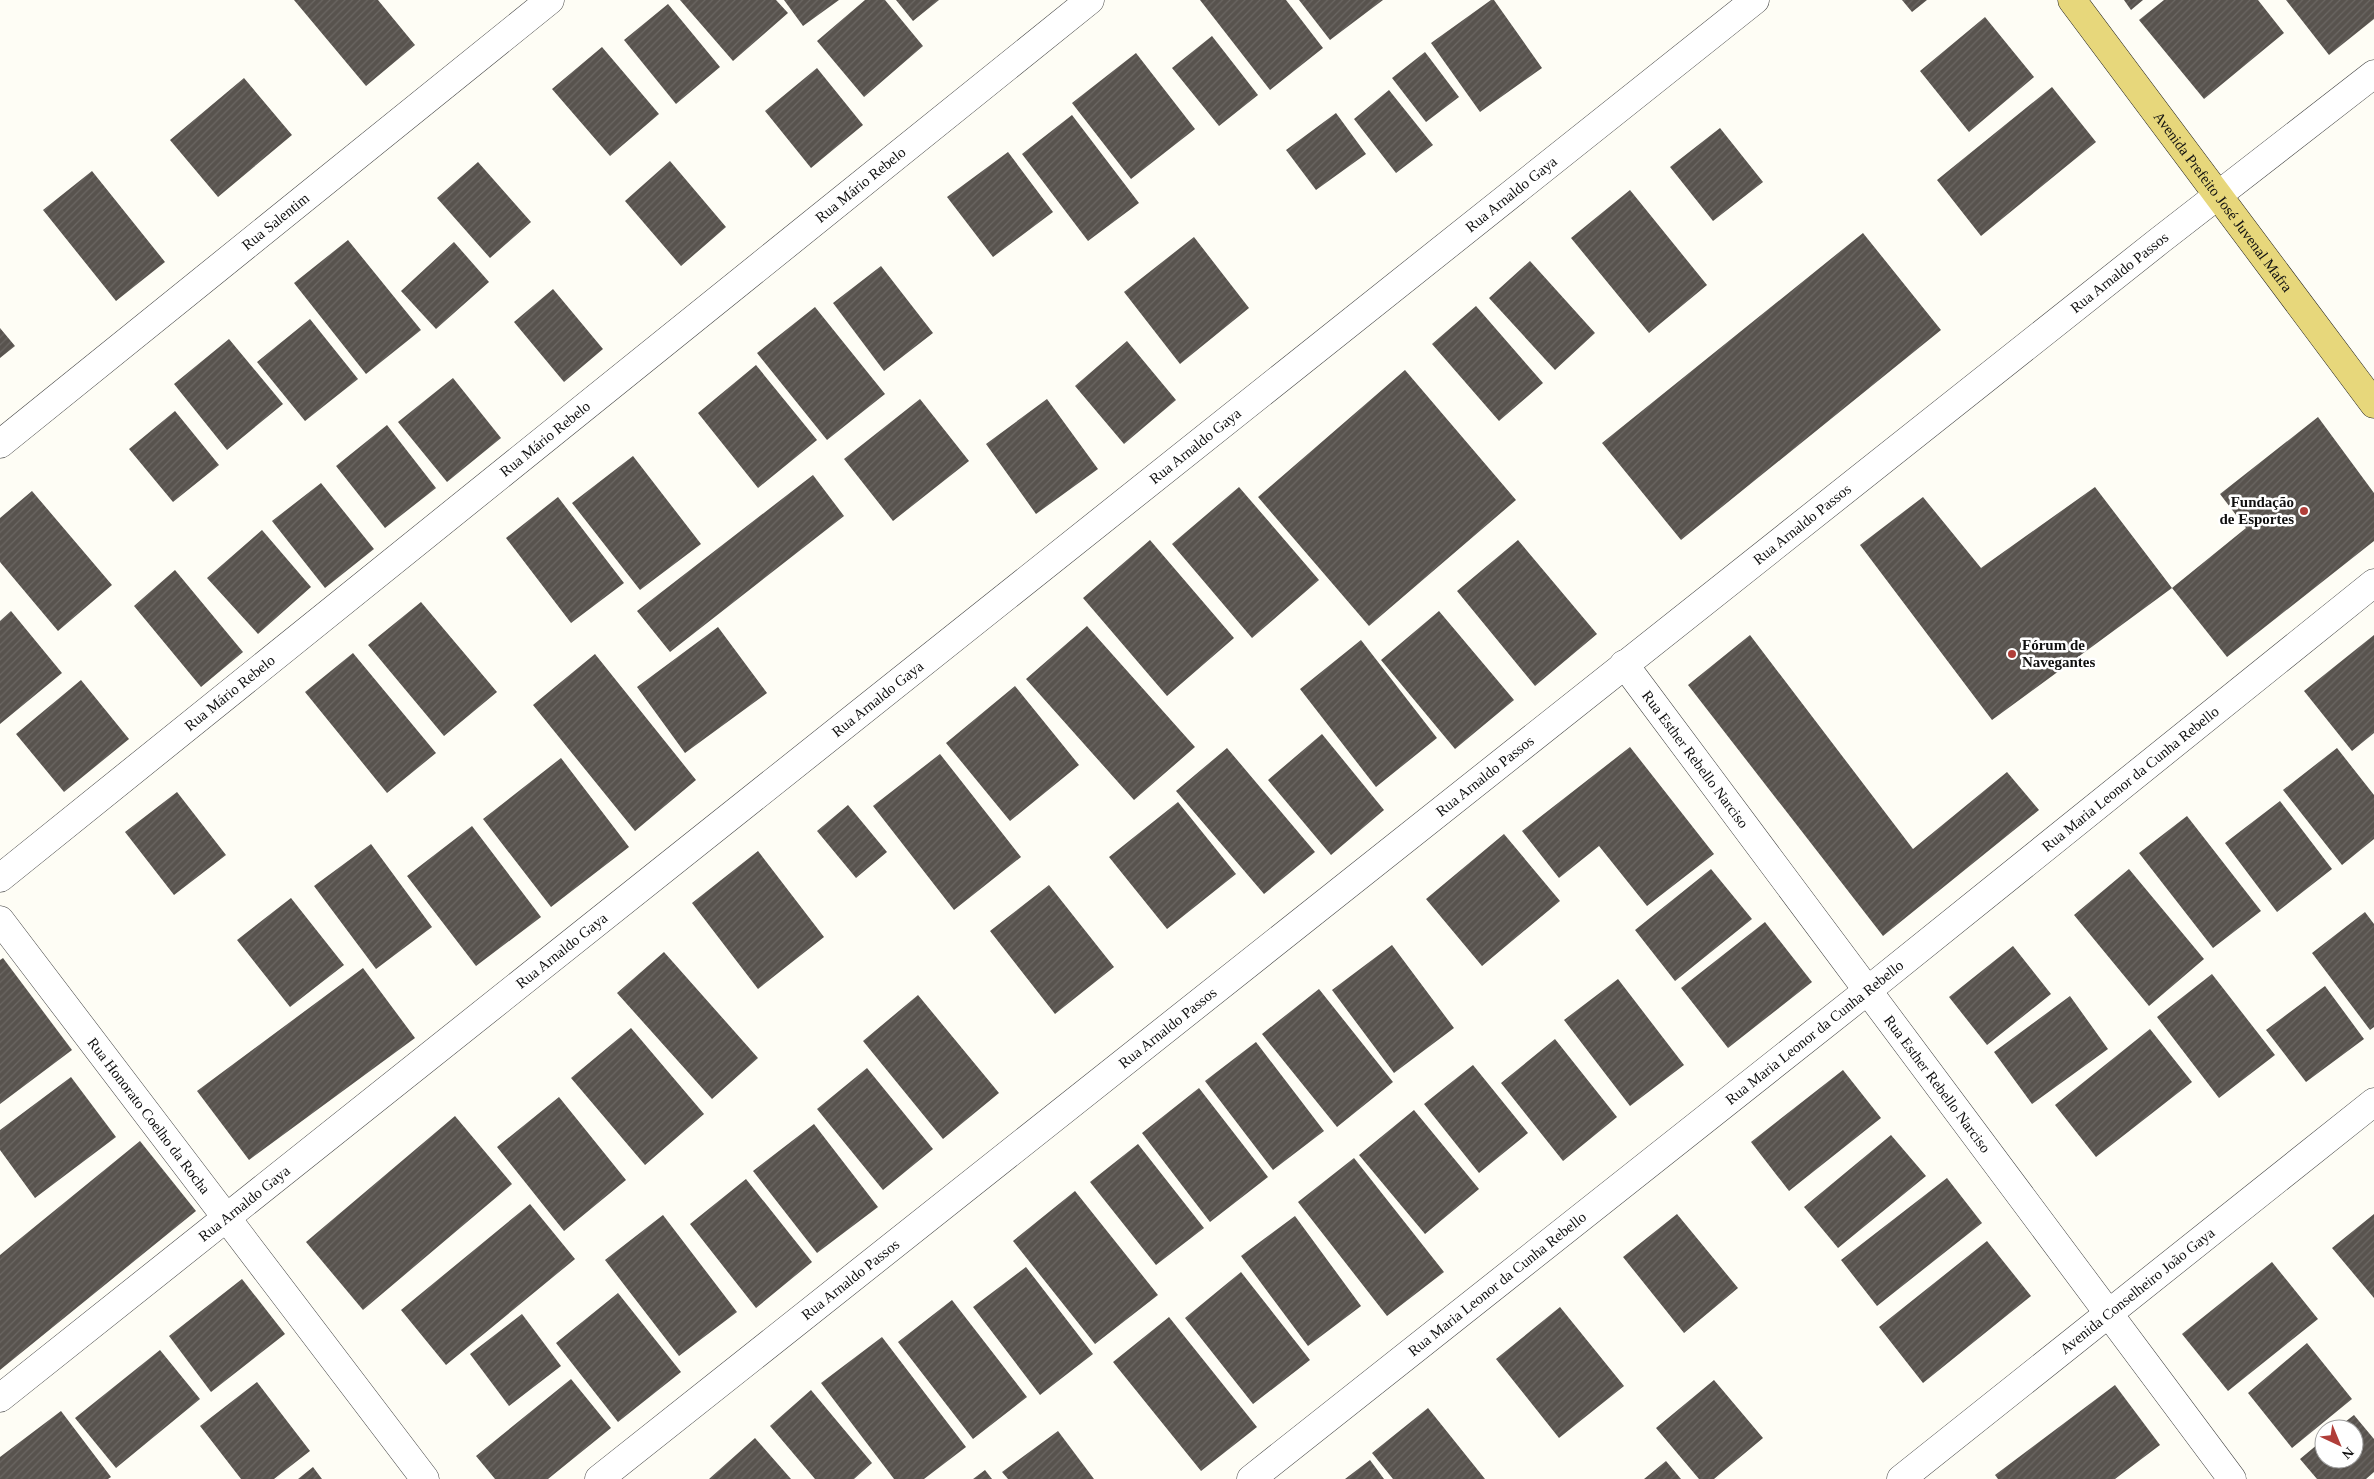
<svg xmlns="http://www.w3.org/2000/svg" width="2374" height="1479" font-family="Georgia,serif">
  <defs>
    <pattern id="building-hatch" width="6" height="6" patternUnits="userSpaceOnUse" patternTransform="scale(1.25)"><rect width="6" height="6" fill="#58534e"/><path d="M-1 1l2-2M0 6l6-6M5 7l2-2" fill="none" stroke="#6b6763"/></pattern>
  </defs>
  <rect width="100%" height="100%" fill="#fefdf5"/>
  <!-- building -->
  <path fill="url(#building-hatch)" d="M294 0H378L415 45 366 86Z
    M680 0H776L788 13 733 61Z
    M784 0H839L803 26Z
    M865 0H885L923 46 864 97 817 41Z
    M896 0H939L913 21Z
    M1200 0H1286L1323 48 1270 90Z
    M1299 0H1383L1330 40Z
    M1491 0H1494L1542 68 1480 112 1431 43Z
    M1902 0H1927L1912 12Z
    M2124 0H2143L2131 10Z
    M2164 0H2258L2284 33 2204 99 2139 20Z
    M2286 0H2374V19L2329 55Z
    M668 4 720 67 676 104 624 40Z
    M1985 17 2034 77 1969 132 1920 71Z
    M1212 36 1258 95 1219 126 1172 68Z
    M602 47 659 114 610 156 552 89Z
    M1425 52 1459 97 1426 122 1392 78Z
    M1136 53 1195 129 1131 179 1072 103Z
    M817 68 863 125 811 168 765 111Z
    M244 78 292 135 218 197 170 140Z
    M2052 87 2096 142 1981 236 1937 180Z
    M1389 90 1433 145 1396 173 1354 119Z
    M1336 113 1366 154 1316 190 1286 150Z
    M1072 115 1139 203 1088 241 1022 154Z
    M1720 128 1763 182 1713 221 1670 167Z
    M1008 152 1053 212 993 257 947 197Z
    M670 161 726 227 681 266 625 201Z
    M478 162 531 222 490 258 437 198Z
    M92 171 165 262 116 301 43 210Z
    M1630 190 1707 285 1649 333 1571 238Z
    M1863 233 1941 330 1681 540 1602 443Z
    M1194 237 1249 308 1180 364 1124 292Z
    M348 240 421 330 366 374 294 283Z
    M454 242 489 282 436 329 401 291Z
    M1530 261 1595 333 1555 370 1489 298Z
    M881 266 933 333 884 371 833 303Z
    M553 289 603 349 564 382 514 322Z
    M1476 306 1543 383 1499 421 1432 344Z
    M815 307 885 394 827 440 757 353Z
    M310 319 358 379 305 421 257 362Z
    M0 328 15 346 0 358Z
    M229 339 283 404 227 450 174 384Z
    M1127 341 1176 400 1124 444 1075 386Z
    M756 365 817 440 758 488 698 413Z
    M1405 370 1516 500 1369 626 1258 497Z
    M453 378 501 438 447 482 398 422Z
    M920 399 969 461 893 521 844 459Z
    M1047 399 1098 469 1036 514 986 444Z
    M175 411 219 465 173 502 129 449Z
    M2318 417 2374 493V541L2227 657 2172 588 2246 528 2220 494Z
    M387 425 436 488 385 528 336 466Z
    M633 456 701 544 640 590 572 503Z
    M813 475 844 516 670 652 637 611Z
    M321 483 374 549 325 588 272 521Z
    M1239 487 1319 580 1252 638 1172 544Z
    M2095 487 2172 588 1992 720 1860 545 1923 497 1981 568Z
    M32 491 112 585 58 631 0 562V518Z
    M558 497 624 583 571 623 506 538Z
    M262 530 311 587 258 634 207 578Z
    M1150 540 1234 638 1167 696 1083 598Z
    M1518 540 1597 634 1535 686 1457 591Z
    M175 570 243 652 201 687 134 606Z
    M421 602 497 692 444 736 368 645Z
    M11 611 62 673 0 724V621Z
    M1439 611 1514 700 1455 749 1381 660Z
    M1087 626 1195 747 1134 800 1026 679Z
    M718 627 767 693 685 753 637 687Z
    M1750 635 1913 849 2007 772 2039 810 1883 936 1688 685Z
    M2374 635V733L2352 751 2304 691Z
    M1361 640 1437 738 1376 787 1300 689Z
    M353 653 436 753 387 793 305 692Z
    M595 654 696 780 635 831 533 705Z
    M81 680 129 739 64 792 16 734Z
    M1015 686 1079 765 1010 821 946 743Z
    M1322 734 1384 810 1331 855 1268 780Z
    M1630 747 1714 854 1647 906 1599 846 1559 878 1522 831Z
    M1227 748 1315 852 1264 894 1176 791Z
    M2337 748 2374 795V839L2342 865 2283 790Z
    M940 754 1021 857 954 910 873 806Z
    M561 758 629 847 551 907 483 819Z
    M177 792 226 855 174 895 125 832Z
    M2280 801 2332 869 2277 912 2225 843Z
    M1178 802 1236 874 1167 929 1109 857Z
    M848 805 887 852 856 878 817 831Z
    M2187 816 2261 911 2213 948 2139 853Z
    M472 826 541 917 476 966 407 876Z
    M1504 834 1560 901 1482 966 1426 899Z
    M371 844 432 927 376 969 314 886Z
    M758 851 824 937 758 989 692 903Z
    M1711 869 1752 919 1675 981 1635 930Z
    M2129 869 2204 959 2149 1006 2074 915Z
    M1049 885 1114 967 1055 1014 990 931Z
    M291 898 344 965 290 1007 237 940Z
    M2365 912 2374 924V1027L2370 1030 2312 953Z
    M1765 922 1812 982 1728 1048 1681 988Z
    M1392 945 1454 1028 1394 1073 1332 990Z
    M2013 946 2051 994 1987 1045 1949 997Z
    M664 952 758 1058 712 1099 617 993Z
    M3 958 72 1050 0 1104V960Z
    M363 968 415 1038 249 1160 197 1091Z
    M2212 974 2275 1055 2219 1098 2157 1017Z
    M1618 979 1684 1065 1630 1106 1564 1020Z
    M2325 986 2364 1039 2306 1082 2266 1030Z
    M1319 989 1393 1082 1337 1127 1262 1034Z
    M918 995 999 1093 943 1139 863 1041Z
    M2070 996 2108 1049 2032 1104 1994 1052Z
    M631 1028 704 1114 645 1165 571 1078Z
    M2150 1029 2192 1082 2096 1157 2055 1105Z
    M1555 1039 1617 1117 1563 1161 1501 1083Z
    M1256 1042 1324 1131 1273 1170 1205 1081Z
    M1473 1065 1528 1133 1479 1173 1424 1104Z
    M867 1068 933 1149 883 1190 817 1109Z
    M1843 1070 1881 1118 1789 1191 1751 1142Z
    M71 1077 116 1137 35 1198 0 1150V1130Z
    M1199 1088 1268 1177 1210 1222 1142 1133Z
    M559 1097 626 1180 564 1231 497 1147Z
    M1414 1110 1479 1189 1425 1234 1359 1155Z
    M455 1116 512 1184 363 1310 306 1242Z
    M814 1124 878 1207 817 1253 753 1171Z
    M1891 1135 1926 1176 1838 1248 1804 1207Z
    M140 1141 196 1211 0 1370V1255Z
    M1138 1144 1204 1228 1156 1265 1090 1182Z
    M1354 1158 1444 1272 1387 1316 1298 1202Z
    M1947 1178 1982 1223 1877 1306 1841 1260Z
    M746 1179 812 1262 756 1308 690 1224Z
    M1075 1191 1158 1295 1095 1344 1013 1241Z
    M530 1204 575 1259 446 1365 401 1310Z
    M1677 1214 1738 1288 1684 1333 1623 1257Z
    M2374 1214V1298L2332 1248Z
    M663 1215 737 1312 679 1356 605 1260Z
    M1295 1216 1361 1306 1308 1346 1241 1256Z
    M1987 1241 2031 1296 1923 1383 1879 1327Z
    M2272 1262 2318 1319 2228 1391 2182 1334Z
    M1026 1267 1093 1354 1040 1395 973 1307Z
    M1241 1272 1310 1360 1253 1404 1185 1318Z
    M242 1279 285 1334 211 1392 169 1336Z
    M618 1293 681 1372 618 1422 556 1343Z
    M952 1300 1027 1397 973 1439 898 1342Z
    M1560 1307 1624 1386 1559 1438 1496 1359Z
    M522 1314 561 1366 509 1406 470 1354Z
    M1169 1317 1257 1427 1201 1471 1113 1362Z
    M882 1337 966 1447 924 1479H894L821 1383Z
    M2307 1343 2352 1399 2292 1448 2248 1393Z
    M160 1350 200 1399 116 1468 75 1418Z
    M571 1379 611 1428 548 1479H495L476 1456Z
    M1714 1380 1763 1438 1714 1479H1699L1656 1428Z
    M257 1382 310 1451 274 1479H241L200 1426Z
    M2115 1385 2160 1445 2115 1479H1998L1995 1475Z
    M811 1390 872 1463 854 1479H815L770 1426Z
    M1428 1408 1485 1479H1393L1372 1453Z
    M61 1411 111 1477 108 1479H0V1457Z
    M2354 1415 2374 1439V1472L2366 1479H2317L2300 1459 2324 1439V1459H2354V1429H2336Z
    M1058 1431 1094 1479H1008L1002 1472Z
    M755 1438 791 1479H709Z
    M1370 1460 1384 1479H1345Z
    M1666 1461 1681 1479H1644Z
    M313 1467 322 1479H298Z
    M985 1470 992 1479H973Z"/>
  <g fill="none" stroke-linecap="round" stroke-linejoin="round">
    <!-- minor casing -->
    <g stroke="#434343" stroke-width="29">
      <g id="minor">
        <path id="s1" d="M0 444 550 0"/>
        <path id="s2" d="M1624 664 2232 1479"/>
        <path id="s3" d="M0 878 1090 0"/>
        <path id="s4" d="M0 920 425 1479"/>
        <path id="s5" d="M0 1398 1755 0"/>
        <path id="s6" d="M599 1479 2159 241 2374 74"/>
        <path id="s7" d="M1251 1479 1867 991 2374 583"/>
        <path id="s8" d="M1901 1479 2374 1102"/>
      </g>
    </g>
    <!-- major casing -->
    <g stroke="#212121" stroke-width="29">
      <g id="major">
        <path id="s9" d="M2072 0 2374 404"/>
      </g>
    </g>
    <!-- minor -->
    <use href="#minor" stroke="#fff" stroke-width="28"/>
    <!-- major -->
    <use href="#major" stroke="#e7d77b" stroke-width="28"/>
  </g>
  <!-- markers -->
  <g fill="#b03e39" stroke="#fff" stroke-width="2">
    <circle cx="2304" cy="511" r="5"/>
    <circle cx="2012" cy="654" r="5"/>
  </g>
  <g text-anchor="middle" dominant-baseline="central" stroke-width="5" stroke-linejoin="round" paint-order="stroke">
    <!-- street labels -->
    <g font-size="15" fill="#101010" stroke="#fff">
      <text stroke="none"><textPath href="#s3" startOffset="1105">Rua Mário Rebelo</textPath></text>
      <text stroke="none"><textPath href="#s5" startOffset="1932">Rua Arnaldo Gaya</textPath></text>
      <text stroke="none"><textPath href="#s9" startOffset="252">Avenida Prefeito José Juvenal Mafra</textPath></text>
      <text stroke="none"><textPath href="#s1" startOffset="354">Rua Salentim</textPath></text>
      <text stroke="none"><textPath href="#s6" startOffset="1941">Rua Arnaldo Passos</textPath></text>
      <text stroke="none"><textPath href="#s3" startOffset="700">Rua Mário Rebelo</textPath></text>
      <text stroke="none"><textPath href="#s5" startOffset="1528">Rua Arnaldo Gaya</textPath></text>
      <text stroke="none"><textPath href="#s6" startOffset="1536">Rua Arnaldo Passos</textPath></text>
      <text stroke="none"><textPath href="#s3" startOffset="295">Rua Mário Rebelo</textPath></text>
      <text stroke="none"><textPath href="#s5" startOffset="1122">Rua Arnaldo Gaya</textPath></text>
      <text stroke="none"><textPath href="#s2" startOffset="119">Rua Esther Rebello Narciso</textPath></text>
      <text stroke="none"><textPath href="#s6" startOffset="1131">Rua Arnaldo Passos</textPath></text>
      <text stroke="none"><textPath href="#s7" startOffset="1124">Rua Maria Leonor da Cunha Rebello</textPath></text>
      <text stroke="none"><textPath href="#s5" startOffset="718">Rua Arnaldo Gaya</textPath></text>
      <text stroke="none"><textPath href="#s6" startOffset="726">Rua Arnaldo Passos</textPath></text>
      <text stroke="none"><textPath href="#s7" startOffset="719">Rua Maria Leonor da Cunha Rebello</textPath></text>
      <text stroke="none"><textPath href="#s2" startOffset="524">Rua Esther Rebello Narciso</textPath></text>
      <text stroke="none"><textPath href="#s4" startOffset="246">Rua Honorato Coelho da Rocha</textPath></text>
      <text stroke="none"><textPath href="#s5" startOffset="312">Rua Arnaldo Gaya</textPath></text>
      <text stroke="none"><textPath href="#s6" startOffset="321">Rua Arnaldo Passos</textPath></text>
      <text stroke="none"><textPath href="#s7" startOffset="314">Rua Maria Leonor da Cunha Rebello</textPath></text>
      <text stroke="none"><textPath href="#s8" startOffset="302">Avenida Conselheiro João Gaya</textPath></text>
    </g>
    <!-- poi labels -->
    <g font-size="15" font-weight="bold" fill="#101010" stroke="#fff" text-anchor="end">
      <text x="2294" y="502">Fundação<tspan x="2294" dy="17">de Esportes</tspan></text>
      <text x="2022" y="645" text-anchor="start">Fórum de<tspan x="2022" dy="17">Navegantes</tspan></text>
    </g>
  </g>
  <!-- north arrow -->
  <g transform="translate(2339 1444) rotate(136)"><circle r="24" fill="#ffffff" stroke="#9f9f9f"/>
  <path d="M0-4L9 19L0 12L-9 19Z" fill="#b03e39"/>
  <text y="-8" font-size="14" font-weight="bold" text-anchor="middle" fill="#101010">N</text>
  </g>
</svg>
